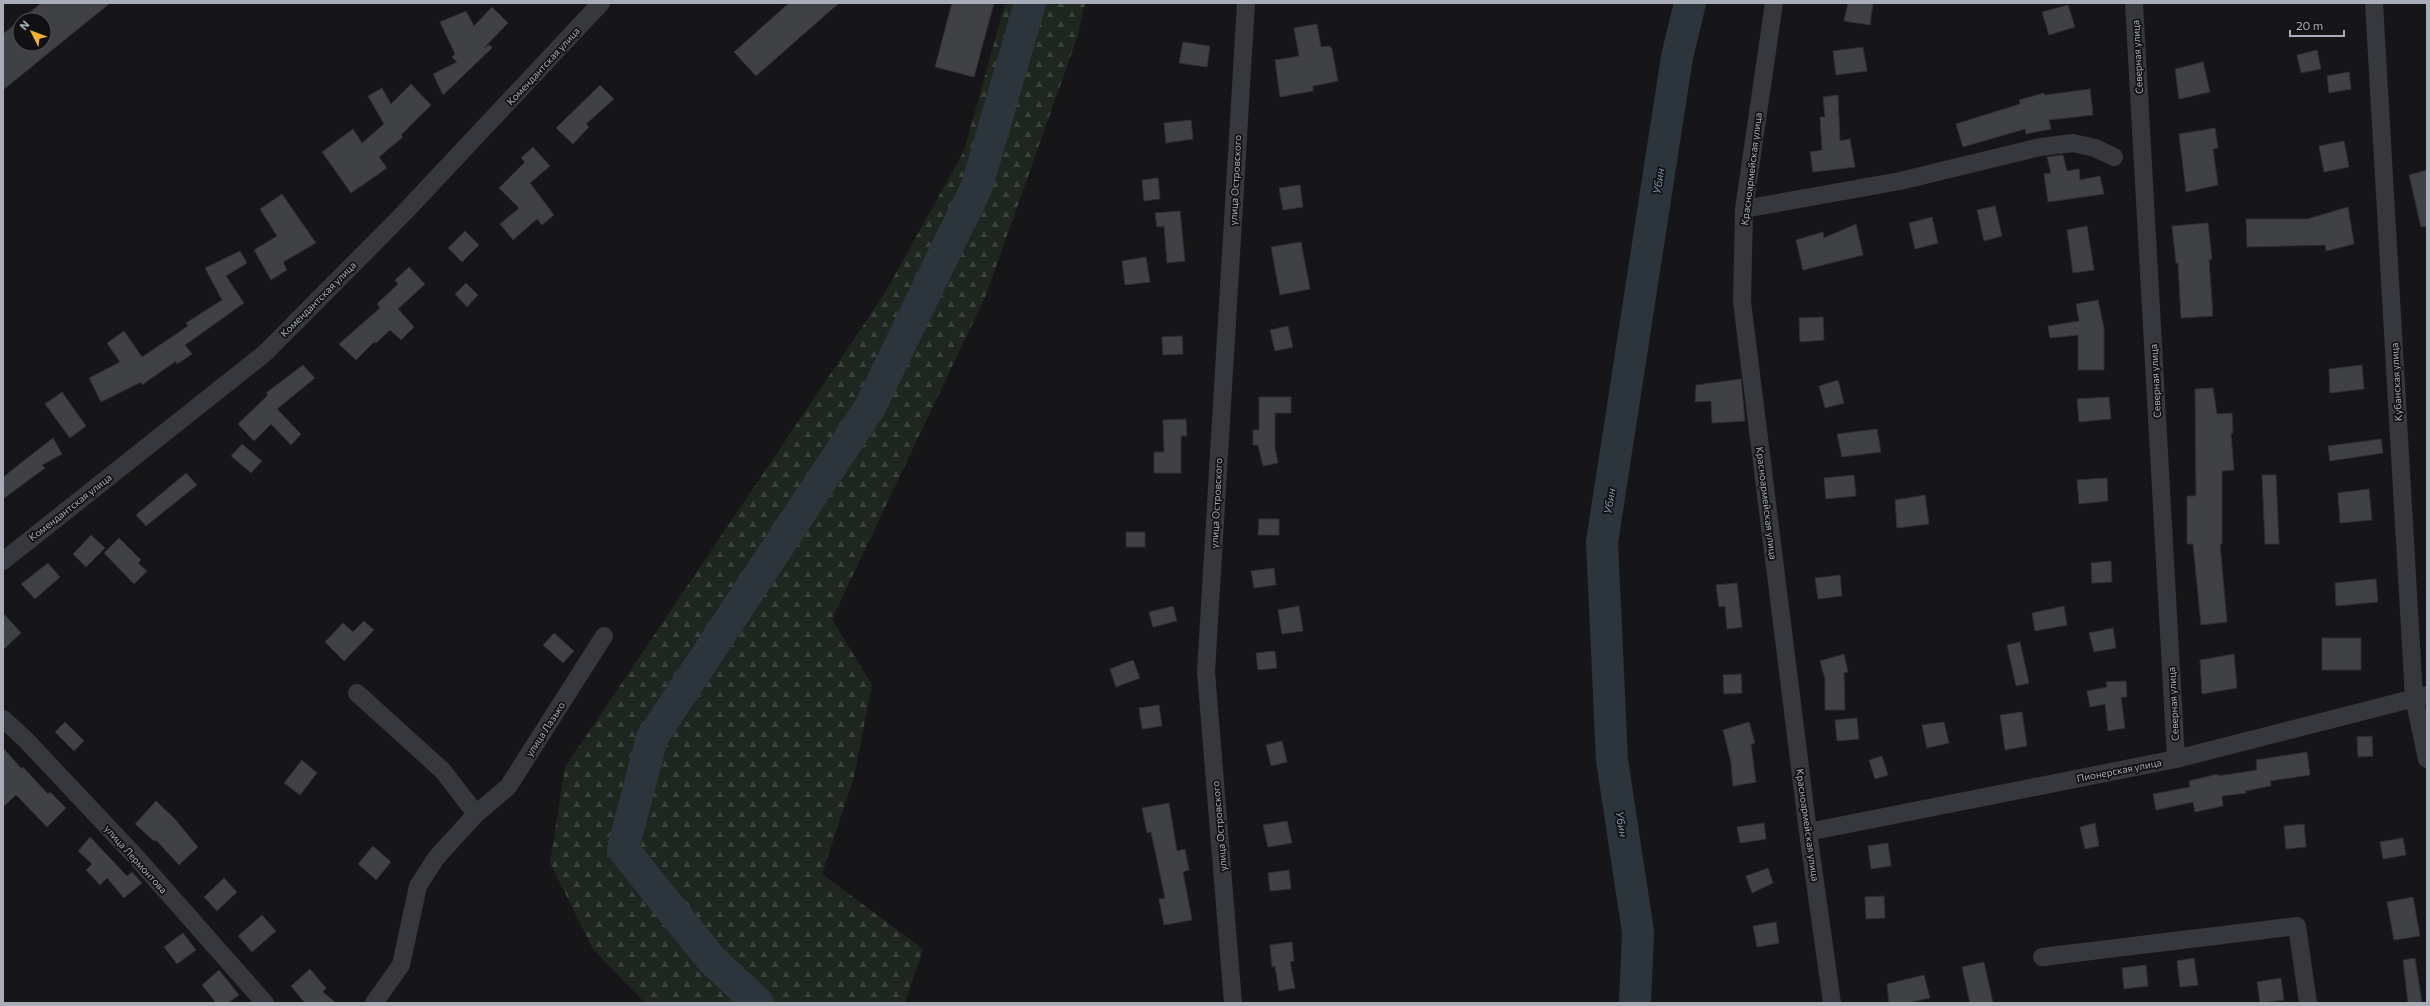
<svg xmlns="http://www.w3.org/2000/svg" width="2430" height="1006" font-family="Commissioner,sans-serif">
  <defs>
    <pattern id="forest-firs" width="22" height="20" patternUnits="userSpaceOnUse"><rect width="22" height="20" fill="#1e261f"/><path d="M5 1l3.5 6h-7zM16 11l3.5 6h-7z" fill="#3c433d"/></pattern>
  </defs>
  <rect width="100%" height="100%" fill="#161618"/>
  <!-- forest -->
  <path fill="url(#forest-firs)" d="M1005 3H1085L1078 35 986 295 832 619 872 685 854 777 822 874 923 949 905 1003H645L593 949 550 863 565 767 883 296 964 151Z"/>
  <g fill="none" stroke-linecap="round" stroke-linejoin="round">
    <!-- river -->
    <path stroke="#2c353c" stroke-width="32" d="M758 1003 711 959 623 849 652 738 870 407 977 186 1030 3
      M1635 1003 1638 932 1612 760 1602 542 1677 57 1690 3"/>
  </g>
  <!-- building -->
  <path fill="#404145" stroke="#303034" d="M41 3H110L3 90V34L20 20V44H44V20H21Z
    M789 3H839L756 76 734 52Z
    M952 3H994L974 77 935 67Z
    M1848 3H1873L1870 25 1844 21Z
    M2068 5 2075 27 2049 35 2042 12Z
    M492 7 508 23 484 48 490 45 492 48 443 95 433 74 457 62 452 57 455 54 440 22 466 11 474 26Z
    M1317 24 1321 47 1330 46 1332 49 1338 81 1313 86V91L1280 97 1275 60 1299 56 1294 28Z
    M1183 42 1210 46 1207 67 1179 63Z
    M1863 47 1867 71 1836 75 1833 51Z
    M2317 50 2321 69 2301 73 2297 55Z
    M2203 62 2210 92 2179 99 2175 69Z
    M2349 72 2351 89 2329 93 2327 76Z
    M411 84 431 105 401 135 403 137 379 157 387 168 351 193 322 152 353 129 362 143 384 124 368 96 382 88 391 104Z
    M600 85 614 99 586 124 589 127 573 144 556 128Z
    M2090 89 2093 115 2049 120 2051 129 2026 134 2025 129 1963 147 1956 124 2020 104 2019 100 2044 93 2045 95Z
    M1838 95 1840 141 1850 139 1855 167 1813 172 1810 152 1822 150 1820 117H1825L1823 97Z
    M1191 120 1193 139 1166 143 1164 123Z
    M2215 128 2218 148 2213 149 2218 185 2186 192 2179 134Z
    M2344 141 2349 167 2324 172 2319 146Z
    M533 147 550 166 530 183 554 215 542 225 537 219 513 240 500 224 519 208 499 188 525 162 521 158Z
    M2063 155 2067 171 2079 169 2080 180 2100 176 2104 194 2048 202 2044 174 2051 173 2047 157Z
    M2427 170V226L2421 227 2409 175Z
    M1158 178 1160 199 1144 201 1142 180Z
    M1300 185 1303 207 1283 210 1279 188Z
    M282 194 316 243 283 262 287 270 271 280 254 250 277 236 260 209Z
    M1995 206 2002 236 1984 241 1977 210Z
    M2348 207 2354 244 2326 251 2325 245 2247 247 2246 219H2307Z
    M1180 211 1185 261 1167 263 1164 226 1157 227 1155 213Z
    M1932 217 1938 243 1915 249 1909 223Z
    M2208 223 2212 259 2209 260 2213 316 2181 318 2178 263H2176L2172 226Z
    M1856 224 1863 255 1803 270 1796 240 1823 232 1824 238Z
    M2087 226 2094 270 2073 273 2067 230Z
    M465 231 479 245 462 262 448 248Z
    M1301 242 1310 289 1280 295 1271 247Z
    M240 251 247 263 226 276 244 303 185 345 192 354 177 364 176 361 142 385 141 382 101 402 89 378 120 362 107 343 124 331 142 357 188 326 186 323 222 300 205 268Z
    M1146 257 1150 282 1125 285 1122 261Z
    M409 267 425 284 398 309 414 327 401 340 390 330 376 343 374 342 356 360 339 344 380 308 377 304 398 284 395 280Z
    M466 283 478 295 467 307 455 294Z
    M2098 300 2104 328V370H2078V335L2050 338 2048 326 2079 321 2076 304Z
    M1823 317 1824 340 1800 342 1799 318Z
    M1288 326 1293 347 1275 351 1270 330Z
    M1182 336 1183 354 1163 355 1162 337Z
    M303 365 315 378 277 409 301 434 291 445 271 424 254 441 238 424 268 395 266 393Z
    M2362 365 2364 389 2330 393 2329 369Z
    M1741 379 1745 421 1712 423 1711 401 1695 402 1696 385Z
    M1838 380 1844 403 1825 408 1819 386Z
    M2213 388 2217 414 2232 413 2233 433 2231 434 2234 470 2222 471V544H2220L2227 622 2201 625 2193 544H2187V496H2196L2195 389Z
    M62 392 86 426 70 438 45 404Z
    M1259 397H1291V413H1275V448L1278 463 1263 466 1258 445H1253V430H1259Z
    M2109 397 2111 419 2079 422 2077 399Z
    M1186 419 1187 436H1181V473H1154V452H1164L1163 420Z
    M1877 429 1881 452 1842 457 1837 434Z
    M53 438 62 454 42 465 45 468 3 499V477Z
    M2381 439 2383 453 2330 461 2328 446Z
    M242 444 262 461 251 473 231 456Z
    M186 473 197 485 146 526 136 515Z
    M1854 475 1856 496 1826 499 1824 478Z
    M2262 475H2276L2279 544H2265Z
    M2107 478 2108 501 2079 504 2077 480Z
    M2369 489 2372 520 2340 523 2338 493Z
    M1925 495 1929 524 1897 528 1895 500Z
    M1259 519H1279V535H1258Z
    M1126 532H1145V547H1126Z
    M91 535 105 548 86 567 73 554Z
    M119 538 141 560 138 563 147 571 134 584 104 553Z
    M2111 561 2112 582 2092 583 2091 563Z
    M48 563 60 577 35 599 21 584Z
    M1274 568 1276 585 1254 588 1251 571Z
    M1840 575 1842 596 1818 599 1815 578Z
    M2376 579 2378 602 2336 606 2335 583Z
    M1737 583 1742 627 1727 629 1725 606 1719 607 1716 585Z
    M1173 606 1177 621 1153 627 1149 612Z
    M1299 606 1303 631 1282 634 1278 610Z
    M2064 606 2067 625 2035 631 2032 613Z
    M3 613 21 633 3 650Z
    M364 621 374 630 344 661 325 642 343 623 353 632Z
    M2113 628 2116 648 2094 652 2089 633Z
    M554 633 574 651 563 663 543 645Z
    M2322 638H2361V670H2322Z
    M2020 642 2029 683 2016 686 2007 645Z
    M1275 651 1277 668 1258 670 1256 653Z
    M1844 654 1848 672 1844 673 1845 710H1825V679L1820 661Z
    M2234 654 2237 688 2202 694 2200 660Z
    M1133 660 1140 678 1116 687 1110 669Z
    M1741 674 1742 693 1724 694 1723 675Z
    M2126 681 2127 697H2121L2125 728 2108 731 2105 704 2090 707 2087 691 2107 687 2106 682Z
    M1159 705 1162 726 1142 729 1139 708Z
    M2022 712 2027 746 2005 750 2000 715Z
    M1857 718 1859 739 1837 741 1835 720Z
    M65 722 84 741 74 751 55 732Z
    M1749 722 1755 743 1751 744 1756 782 1733 786 1731 762 1723 730Z
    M1944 722 1949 743 1927 748 1922 725Z
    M2372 736 2373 756 2358 757 2357 737Z
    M1282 741 1287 762 1271 766 1266 745Z
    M3 748 22 769 23 767 48 794 50 792 66 808 47 827 16 795 3 807Z
    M2307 752 2310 775 2270 781 2271 786 2245 791 2246 793 2222 796 2223 806 2195 812 2193 802 2156 810 2153 794 2190 787 2189 781 2218 774V776L2257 770 2256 760Z
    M1882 756 1888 775 1875 779 1869 760Z
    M302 760 317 773 300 795 284 783Z
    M156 801 175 819 198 847 179 865 156 840 154 841 135 824Z
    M1169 803 1177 851 1185 849 1189 870 1183 872 1192 920 1164 925 1159 899 1165 898 1151 832 1147 833 1142 808Z
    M1287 821 1292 843 1268 847 1263 825Z
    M1764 823 1766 839 1740 843 1737 827Z
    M2095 823 2099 846 2085 849 2080 827Z
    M2304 824 2306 847 2286 849 2284 826Z
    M90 837 127 876 132 872 142 883 124 898 107 878 100 885 86 870 92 864 78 851Z
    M2403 838 2406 855 2383 859 2380 842Z
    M1888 843 1891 866 1871 869 1868 846Z
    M373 846 391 862 376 880 358 864Z
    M1768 868 1773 883 1752 893 1746 876Z
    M1289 870 1291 889 1270 891 1268 873Z
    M224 878 237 892 217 911 204 897Z
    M1884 896 1885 918 1866 919 1865 897Z
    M2413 897 2420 936 2394 940 2387 902Z
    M262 915 276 931 252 952 238 936Z
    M1776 922 1779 943 1757 947 1753 926Z
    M183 933 196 950 177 964 164 947Z
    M1292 942 1294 961 1290 962 1295 988 1279 991 1275 966 1272 967 1270 945Z
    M2194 958 2198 985 2180 987 2177 961Z
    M2415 958 2422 1003H2408L2403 960Z
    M1984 962 1993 1003H1970L1962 967Z
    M2146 965 2148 986 2124 989 2122 968Z
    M310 969 326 988 323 992 336 1003H305L291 986Z
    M219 970 239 995 228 1003H216L202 985Z
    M1924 975 1930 998 1908 1003H1889L1887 984Z
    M2281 978 2284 1000 2260 1003 2257 982Z"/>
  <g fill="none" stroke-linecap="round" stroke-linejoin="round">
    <!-- minor -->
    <path stroke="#37383d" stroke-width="18" d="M1774 3 1744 209 1742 302 1808 832 1832 1003
      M2134 3 2176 759
      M2374 3 2414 698 2427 759
      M1744 209 1900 181 2040 147 2073 143 2095 148 2114 157
      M3 561 265 353 404 213 601 3
      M357 693 443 771 476 814
      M3 719 25 739 137 858 265 1003
      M1808 832 2176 759 2427 695
      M2042 957 2297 926 2308 1003
      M374 1003 401 965 418 886 436 858 476 814 508 787 604 636
      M1233 1003 1206 672 1246 3"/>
  </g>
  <g text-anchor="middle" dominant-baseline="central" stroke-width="3.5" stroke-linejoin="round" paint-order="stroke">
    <!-- street labels -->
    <g font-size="10" fill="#a8adb8" stroke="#111113">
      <text transform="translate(2137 57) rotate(-93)">Северная улица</text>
      <text transform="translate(543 66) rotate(-47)">Комендантская улица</text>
      <text transform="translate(1751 169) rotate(-83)">Красноармейская улица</text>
      <text transform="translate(1235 180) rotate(-87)">улица Островского</text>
      <text transform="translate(318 299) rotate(-45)">Комендантская улица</text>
      <text transform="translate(2155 381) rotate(-93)">Северная улица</text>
      <text transform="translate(2396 382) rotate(-93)">Кубанская улица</text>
      <text transform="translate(1216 503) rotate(-87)">улица Островского</text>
      <text transform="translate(1767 503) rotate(83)">Красноармейская улица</text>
      <text transform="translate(70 507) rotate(-38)">Комендантская улица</text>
      <text transform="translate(2173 704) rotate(-93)">Северная улица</text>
      <text transform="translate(545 729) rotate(-57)">улица Лазько</text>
      <text transform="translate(2119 770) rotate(-11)">Пионерская улица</text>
      <text transform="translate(1808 825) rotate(82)">Красноармейская улица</text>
      <text transform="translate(1219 826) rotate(-95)">улица Островского</text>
      <text transform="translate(136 859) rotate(48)">улица Лермонтова</text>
    </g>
    <!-- water labels -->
    <g font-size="11" font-style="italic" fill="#7f9bb3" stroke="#111113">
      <text transform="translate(1658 181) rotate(-81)">Убин</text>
      <text transform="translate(1609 501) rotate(-81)">Убин</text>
      <text transform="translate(1622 824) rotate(81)">Убин</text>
    </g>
  </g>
  <!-- border -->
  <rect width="2430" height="1006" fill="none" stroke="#a8adb8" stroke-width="8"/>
  <!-- north arrow -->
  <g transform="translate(32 32) rotate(312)"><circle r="19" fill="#111113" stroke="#4d4f55"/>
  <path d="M0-3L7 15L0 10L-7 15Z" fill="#f2b134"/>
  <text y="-6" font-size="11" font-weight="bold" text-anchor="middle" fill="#a8adb8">N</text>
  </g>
  <!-- scale -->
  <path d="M2290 30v6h54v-6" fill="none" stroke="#a8adb8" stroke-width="2"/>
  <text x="2296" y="30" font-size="12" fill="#a8adb8" stroke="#111113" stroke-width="3" paint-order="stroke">20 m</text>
</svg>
